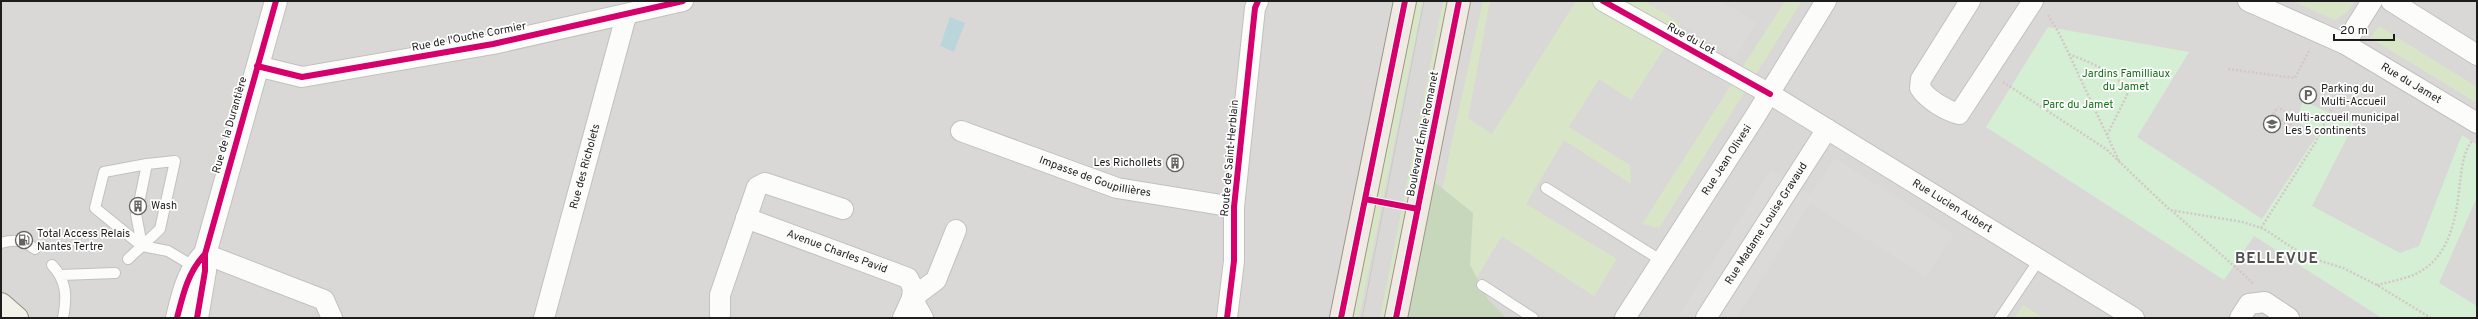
<svg xmlns="http://www.w3.org/2000/svg" width="2478" height="319" font-family="Overpass,sans-serif">
  <rect width="100%" height="100%" fill="#ebe8e5"/>
  <!-- residential -->
  <path fill="#dad8d7" d="M1 1H2477V318H1Z"/>
  <!-- grass -->
  <path fill="#d8e5c6" d="M1415 1H1423L1359 318H1353Z
    M1443 1H1449L1386 318H1380Z
    M1483 1H1490L1468 118 1492 134 1576 1H1645L1681 23 1631 100 1599 79 1569 127 1630 165 1631 184 1564 140 1526 204 1617 259 1594 296 1502 236 1462 302 1418 318 1451 145Z
    M1785 1H1802L1659 228 1642 224Z
    M2292 1H2355L2347 12 2335 20Z
    M2379 26 2477 87V103L2370 38Z
    M2023 305 2043 318H2014Z"/>
  <!-- forest -->
  <path fill="#c7d7bc" d="M1433 181 1473 213 1470 265 1488 299 1506 318H1408Z"/>
  <!-- park -->
  <path fill="#d5efd4" d="M2048 27 2189 52 2137 137 2262 219 2318 134 2296 121 2303 101 2354 124 2312 206 2400 253 2419 246 2462 135 2477 145V197L2439 283 2477 306V318H2382L2254 236 2224 280 1986 127Z"/>
  <!-- parking -->
  <path fill="#dbdad9" d="M1645 1H1721L1756 23 1735 58Z
    M1835 158 1954 234 1926 277 1810 203 1736 318H1677L1771 170 1811 195Z"/>
  <!-- water -->
  <path fill="#bbd6db" d="M950 17 965 23 954 52 940 46Z"/>
  <g fill="none" stroke-linecap="round" stroke-linejoin="round">
    <!-- service casing -->
    <g stroke="#c2c1c0" stroke-width="12">
      <path id="service" d="M1546 188 1662 261
        M136 214 142 246 95 208 104 172 147 164 140 198
        M1 243C15 239 23 240 35 249
        M142 246 160 229 175 161 147 164
        M128 259 142 246 168 251 193 266
        M52 265C67 281 67 297 63 318
        M61 275 115 273
        M1482 285 1533 318
        M2000 318 2039 260"/>
    </g>
    <!-- minor casing -->
    <g stroke="#c2c1c0" stroke-width="22">
      <g id="minor">
        <path id="s1" d="M1603 1 1770 94 2134 318"/>
        <path d="M1970 1 1921 79 1920 88C1928 100 1945 110 1959 114L2033 1"/>
        <path id="s2" d="M2248 1 2345 44 2477 123"/>
        <path d="M2391 1 2477 55"/>
        <path d="M2345 44 2372 1"/>
        <path d="M257 66 302 77 493 44 683 1"/>
        <path id="s3" d="M961 131 1117 188 1234 207"/>
        <path id="s4" d="M746 218 908 278 913 288 912 298 923 318"/>
        <path d="M205 254 324 300 332 318"/>
        <path d="M720 315V295L757 187 765 183 843 209"/>
        <path id="s5" d="M544 318 626 16"/>
        <path d="M903 318 912 298 936 280 956 230"/>
        <path d="M1227 318 1234 261V207L1255 8 1258 1"/>
        <path id="s6" d="M1625 318 1756 115 1826 1"/>
        <path id="s7" d="M1706 318 1827 129"/>
        <path d="M2240 318 2249 304 2265 302 2289 318"/>
      </g>
    </g>
    <!-- tertiary casing -->
    <g stroke="#c2c1c0" stroke-width="24">
      <path id="tertiary" d="M177 318C182 297 187 274 202 257
        M197 318 205 271V254L276 1"/>
    </g>
    <!-- secondary casing -->
    <g stroke="#92927f" stroke-width="24">
      <path id="secondary" d="M1 304 17 318"/>
    </g>
    <!-- primary casing -->
    <g stroke="#9f9584" stroke-width="24">
      <path id="primary" d="M1341 318 1405 1
        M1396 318 1459 1"/>
    </g>
    <!-- path -->
    <path stroke="#d4c7c6" stroke-width="2.5" stroke-dasharray="2 2" stroke-linecap="butt" d="M2048 15 2060 35 2120 163
      M2069 54C2087 62 2123 73 2127 95L2107 135
      M2228 69 2295 78 2310 49
      M2003 82 2106 149 2170 210 2243 222 2264 229 2305 256 2343 268 2377 285 2431 318
      M2273 114 2277 108
      M2272 116 2273 114 2290 126 2295 118 2278 107
      M2171 210 2252 282V284
      M2261 228 2315 143 2337 98
      M2377 285C2391 281 2408 279 2421 271 2451 254 2457 213 2460 182 2462 168 2463 152 2472 141"/>
    <!-- service -->
    <use href="#service" stroke="#fcfcfb" stroke-width="10"/>
    <!-- minor -->
    <use href="#minor" stroke="#fcfcfb" stroke-width="20"/>
    <!-- tertiary -->
    <use href="#tertiary" stroke="#fcfcfb" stroke-width="22"/>
    <!-- secondary -->
    <use href="#secondary" stroke="#f2f1ea" stroke-width="22"/>
    <!-- primary -->
    <use href="#primary" stroke="#efeae4" stroke-width="22"/>
    <!-- tram -->
    <path stroke="#cac9c9" stroke-width="1" d="M1362 318 1424 1"/>
    <!-- cycleway casing -->
    <g stroke="#fff" stroke-width="8">
      <path id="cycleway" d="M1603 1 1770 94
        M257 66 302 77 493 44 683 1
        M1365 199 1418 209
        M177 318C183 294 188 272 205 254
        M197 318 205 271V254L276 1
        M1227 318 1234 261V207L1255 8 1258 1
        M1341 318 1405 1
        M1396 318 1459 1"/>
    </g>
    <!-- cycleway -->
    <use href="#cycleway" stroke="#d6006c" stroke-width="6"/>
  </g>
  <!-- icons -->
  <defs>
    <g id="parking-ring" transform="scale(0.9)"><circle r="9.5" fill="#fff" stroke="#656463" stroke-width="1.5"/><path d="M-3.5-5.5H1a3.5 3.5 0 0 1 0 7H-1V5.5H-3.5ZM-1-3.4V-.6H.8a1.4 1.4 0 0 0 0-2.8Z" fill="#656463"/></g>
    <g id="school-ring" transform="scale(0.9)"><circle r="9.5" fill="#fff" stroke="#656463" stroke-width="1.5"/><path d="M0-5L7-2L0 1L-7-2ZM-4 1L0 2.5L4 1V4Q0 6-4 4Z" fill="#656463"/></g>
    <g id="building-ring" transform="scale(0.9)"><circle r="9.5" fill="#fff" stroke="#656463" stroke-width="1.5"/><path d="M-4-6H4V6H1V3H-1V6H-4ZM-2.5-4.3h1.7v1.8h-1.7ZM.8-4.3h1.7v1.8H.8ZM-2.5-1h1.7V.8h-1.7ZM.8-1h1.7V.8H.8Z" fill="#656463"/></g>
    <g id="fuel-ring" transform="scale(0.9)"><circle r="9.5" fill="#fff" stroke="#656463" stroke-width="1.5"/><path d="M-5.5-6h7V0h2V4h1.3V-2.5L3-4.5l.8-.8L6-3V5H2.5V1h-1V6h-7ZM-4.2-4.7v3.2H.2V-4.7Z" fill="#656463"/></g>
  </defs>
  <g fill-rule="evenodd">
    <use href="#parking-ring" x="2308" y="95"/>
    <use href="#school-ring" x="2272" y="124"/>
    <use href="#building-ring" x="1175" y="163"/>
    <use href="#building-ring" x="138" y="206"/>
    <use href="#fuel-ring" x="24" y="240"/>
  </g>
  <g text-anchor="middle" dominant-baseline="central" stroke-width="3.5" stroke-linejoin="round" paint-order="stroke">
    <!-- street labels -->
    <g font-size="11" fill="#1d1d1d" stroke="#fff">
      <text transform="translate(469 37) rotate(-11)">Rue de l'Ouche Cormier</text>
      <text transform="translate(1691 39) rotate(29)">Rue du Lot</text>
      <text stroke="none"><textPath href="#s2" startOffset="183">Rue du Jamet</textPath></text>
      <text transform="translate(230 125) rotate(-74)">Rue de la Durantière</text>
      <text transform="translate(1423 134) rotate(-79)">Boulevard Émile Romanet</text>
      <text transform="translate(1230 158) rotate(-85)">Route de Saint-Herblain</text>
      <text stroke="none"><textPath href="#s6" startOffset="188">Rue Jean Olivesi</textPath></text>
      <text stroke="none"><textPath href="#s5" startOffset="157">Rue des Richolets</textPath></text>
      <text stroke="none"><textPath href="#s3" startOffset="142">Impasse de Goupillières</textPath></text>
      <text stroke="none"><textPath href="#s1" startOffset="405">Rue Lucien Aubert</textPath></text>
      <text stroke="none"><textPath href="#s7" startOffset="112">Rue Madame Louise Gravaud</textPath></text>
      <text stroke="none"><textPath href="#s4" startOffset="97">Avenue Charles Pavid</textPath></text>
    </g>
    <!-- park labels -->
    <g font-size="11" fill="#157119" stroke="#fff">
      <text x="2126" y="74">Jardins Familliaux<tspan x="2126" dy="13">du Jamet</tspan></text>
      <text x="2078" y="105">Parc du Jamet</text>
    </g>
    <!-- poi labels -->
    <g font-size="11" fill="#1d1d1d" stroke="#fff" text-anchor="start">
      <text x="2321" y="89">Parking du<tspan x="2321" dy="13">Multi-Accueil</tspan></text>
      <text x="2285" y="118">Multi-accueil municipal<tspan x="2285" dy="13">Les 5 continents</tspan></text>
      <text x="1162" y="163" text-anchor="end">Les Richollets</text>
      <text x="151" y="206">Wash</text>
      <text x="37" y="234">Total Access Relais<tspan x="37" dy="13">Nantes Tertre</tspan></text>
    </g>
    <!-- district labels -->
    <g font-size="15" font-weight="bold" letter-spacing="1" fill="#505050" stroke="#fff">
      <text x="2277" y="259">BELLEVUE</text>
    </g>
  </g>
  <!-- border -->
  <rect width="2478" height="319" fill="none" stroke="#1d1d1d" stroke-width="4"/>
  <!-- scale -->
  <path d="M2334 34v6h60v-6" fill="none" stroke="#1d1d1d" stroke-width="2"/>
  <text x="2340" y="34" font-size="12" fill="#1d1d1d" stroke="#ffffff" stroke-width="3" paint-order="stroke">20 m</text>
</svg>
